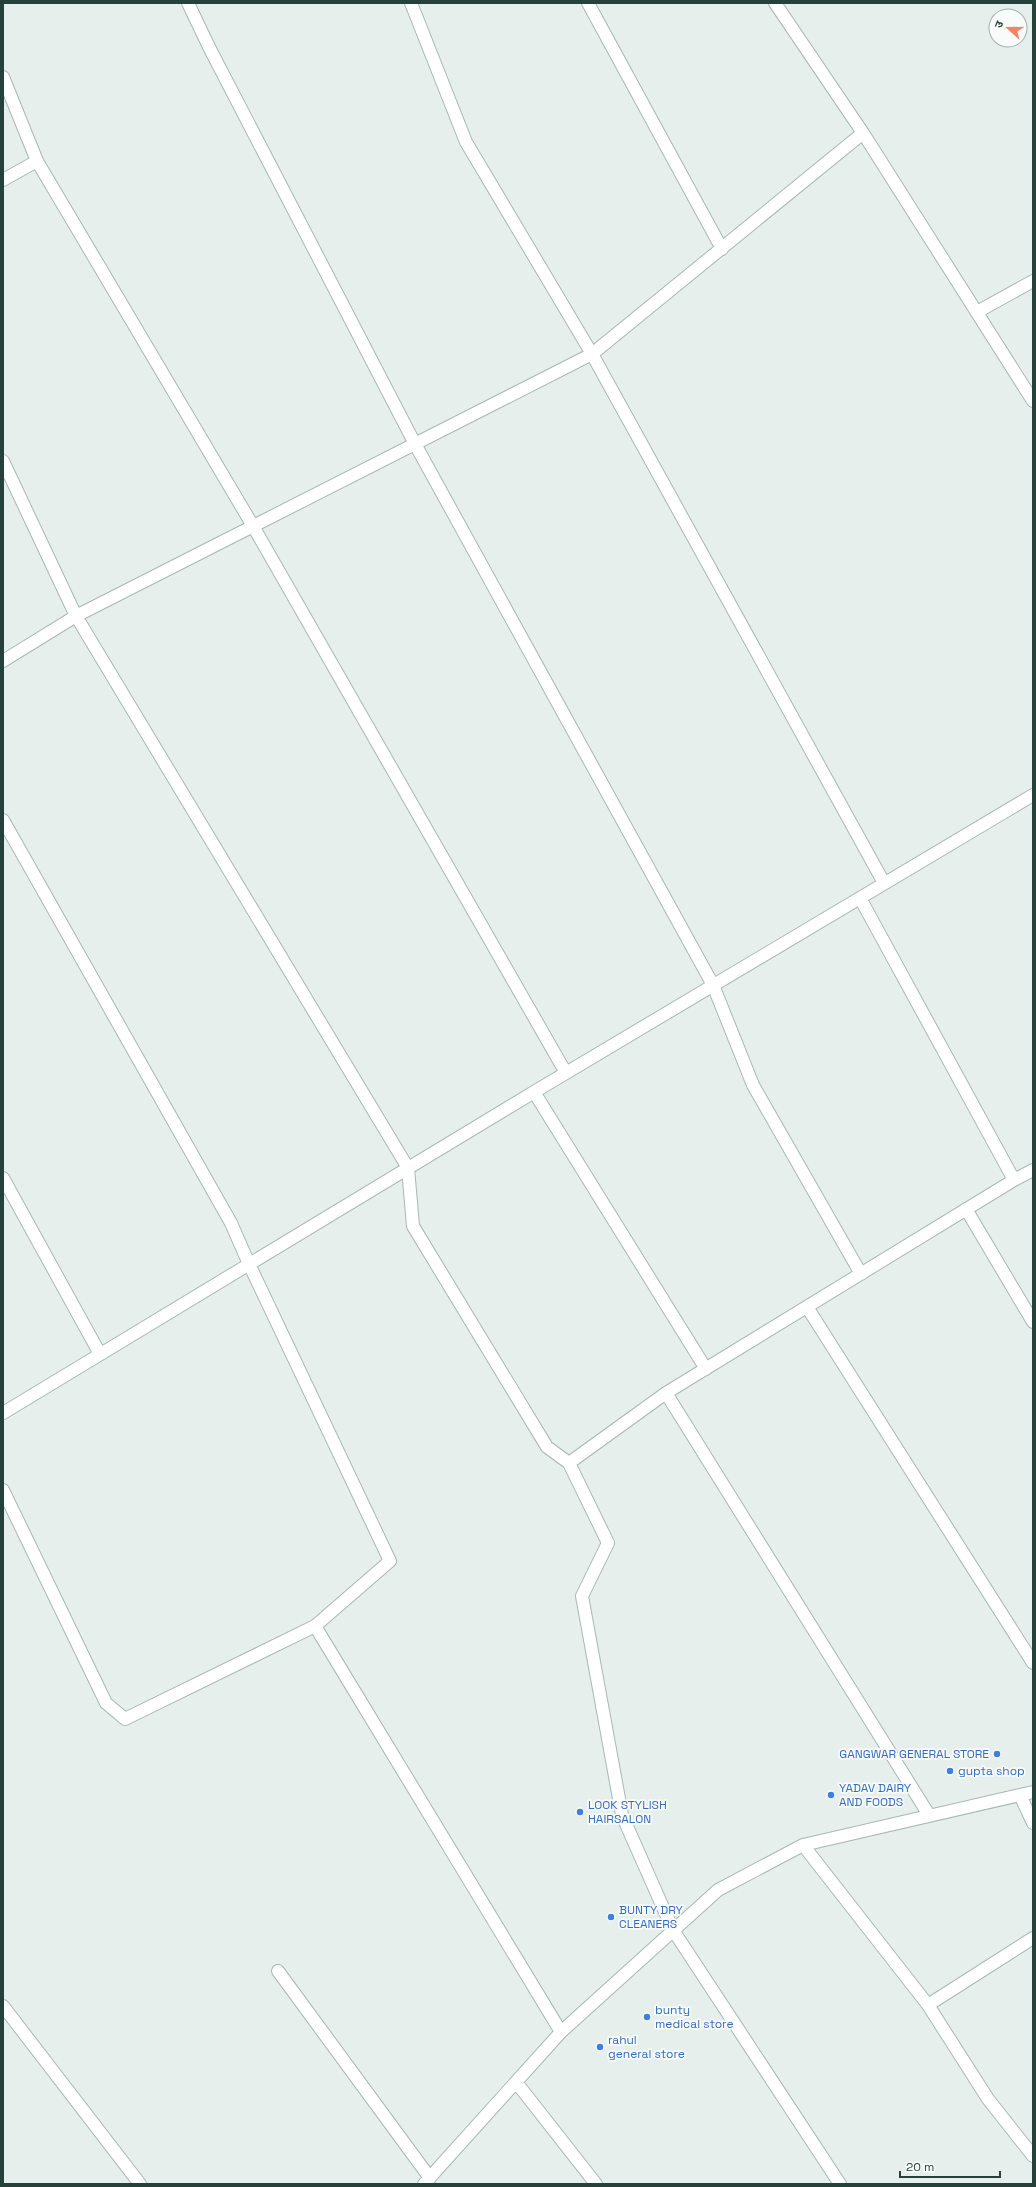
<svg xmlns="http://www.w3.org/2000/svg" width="1036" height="2187" font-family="'Space Grotesk','Noto Sans Devanagari',sans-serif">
  <rect width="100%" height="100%" fill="#e6efeb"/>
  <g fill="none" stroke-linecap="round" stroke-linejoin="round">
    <!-- minor casing -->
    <g stroke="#a8b8b2" stroke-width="14">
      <path id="minor" d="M188 3 210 49 415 444 713 985 753 1085 861 1274
        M411 3 466 142 592 354 884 883
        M588 3 722 249
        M775 3 863 133
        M3 77 37 161 253 526 566 1073
        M3 180 37 161
        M977 312 1033 281
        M3 461 76 616 408 1168 413 1226 547 1447 569 1463 608 1543 582 1596 622 1815 673 1930 840 2184
        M3 661 76 616 592 354 863 133 1033 401
        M3 820 231 1223 249 1264 390 1561 315 1626 125 1719 106 1703 3 1490
        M860 898 1014 1180 1033 1170
        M534 1092 706 1369
        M3 1178 100 1354
        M966 1209 1033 1322
        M807 1307 1033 1663
        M3 1413 534 1092 1033 795
        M569 1463 666 1393
        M315 1626 561 2032
        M1020 1795 1033 1823
        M929 1815 666 1393 1014 1180
        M803 1845 928 2005 988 2099 1033 2156
        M278 1971 430 2178
        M928 2005 1033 1938
        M3 2006 140 2184
        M516 2082 596 2184
        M424 2184 561 2032 718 1890 803 1845 1033 1792"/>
    </g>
    <!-- minor -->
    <use href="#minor" stroke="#fff" stroke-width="12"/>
  </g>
  <!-- markers -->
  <g fill="#3f7fe0" stroke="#f7fbf9" stroke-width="1.5">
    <circle cx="997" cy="1754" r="4"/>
    <circle cx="950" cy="1771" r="4"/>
    <circle cx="831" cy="1795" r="4"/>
    <circle cx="580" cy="1812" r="4"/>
    <circle cx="611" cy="1917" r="4"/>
    <circle cx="647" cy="2017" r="4"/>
    <circle cx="600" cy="2047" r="4"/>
  </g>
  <g text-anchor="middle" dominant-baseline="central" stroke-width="3.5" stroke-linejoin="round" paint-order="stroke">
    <!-- shop labels -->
    <g font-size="12" fill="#366cbe" stroke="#f7fbf9" text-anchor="start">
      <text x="989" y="1754" text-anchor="end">GANGWAR GENERAL STORE</text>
      <text x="958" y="1771">gupta shop</text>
      <text x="839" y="1788">YADAV DAIRY<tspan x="839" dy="14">AND FOODS</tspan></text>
      <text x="588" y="1805">LOOK STYLISH<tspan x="588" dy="14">HAIRSALON</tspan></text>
      <text x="619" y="1910">BUNTY DRY<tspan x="619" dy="14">CLEANERS</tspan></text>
      <text x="655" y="2010">bunty<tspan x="655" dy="14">medical store</tspan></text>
      <text x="608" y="2040">rahul<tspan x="608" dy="14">general store</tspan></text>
    </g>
  </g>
  <!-- border -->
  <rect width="1036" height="2187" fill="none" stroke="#24423a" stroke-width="8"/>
  <!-- north arrow -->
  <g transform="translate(1008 28) rotate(291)"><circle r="19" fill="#f7fbf9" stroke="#a3b1ad"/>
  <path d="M0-3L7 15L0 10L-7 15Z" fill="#f4845f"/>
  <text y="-6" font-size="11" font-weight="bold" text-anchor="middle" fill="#24423a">उ</text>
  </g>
  <!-- scale -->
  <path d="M900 2171v6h100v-6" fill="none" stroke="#24423a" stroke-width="2"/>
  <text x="906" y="2171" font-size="12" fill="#24423a" stroke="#f7fbf9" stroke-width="3" paint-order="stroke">20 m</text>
</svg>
